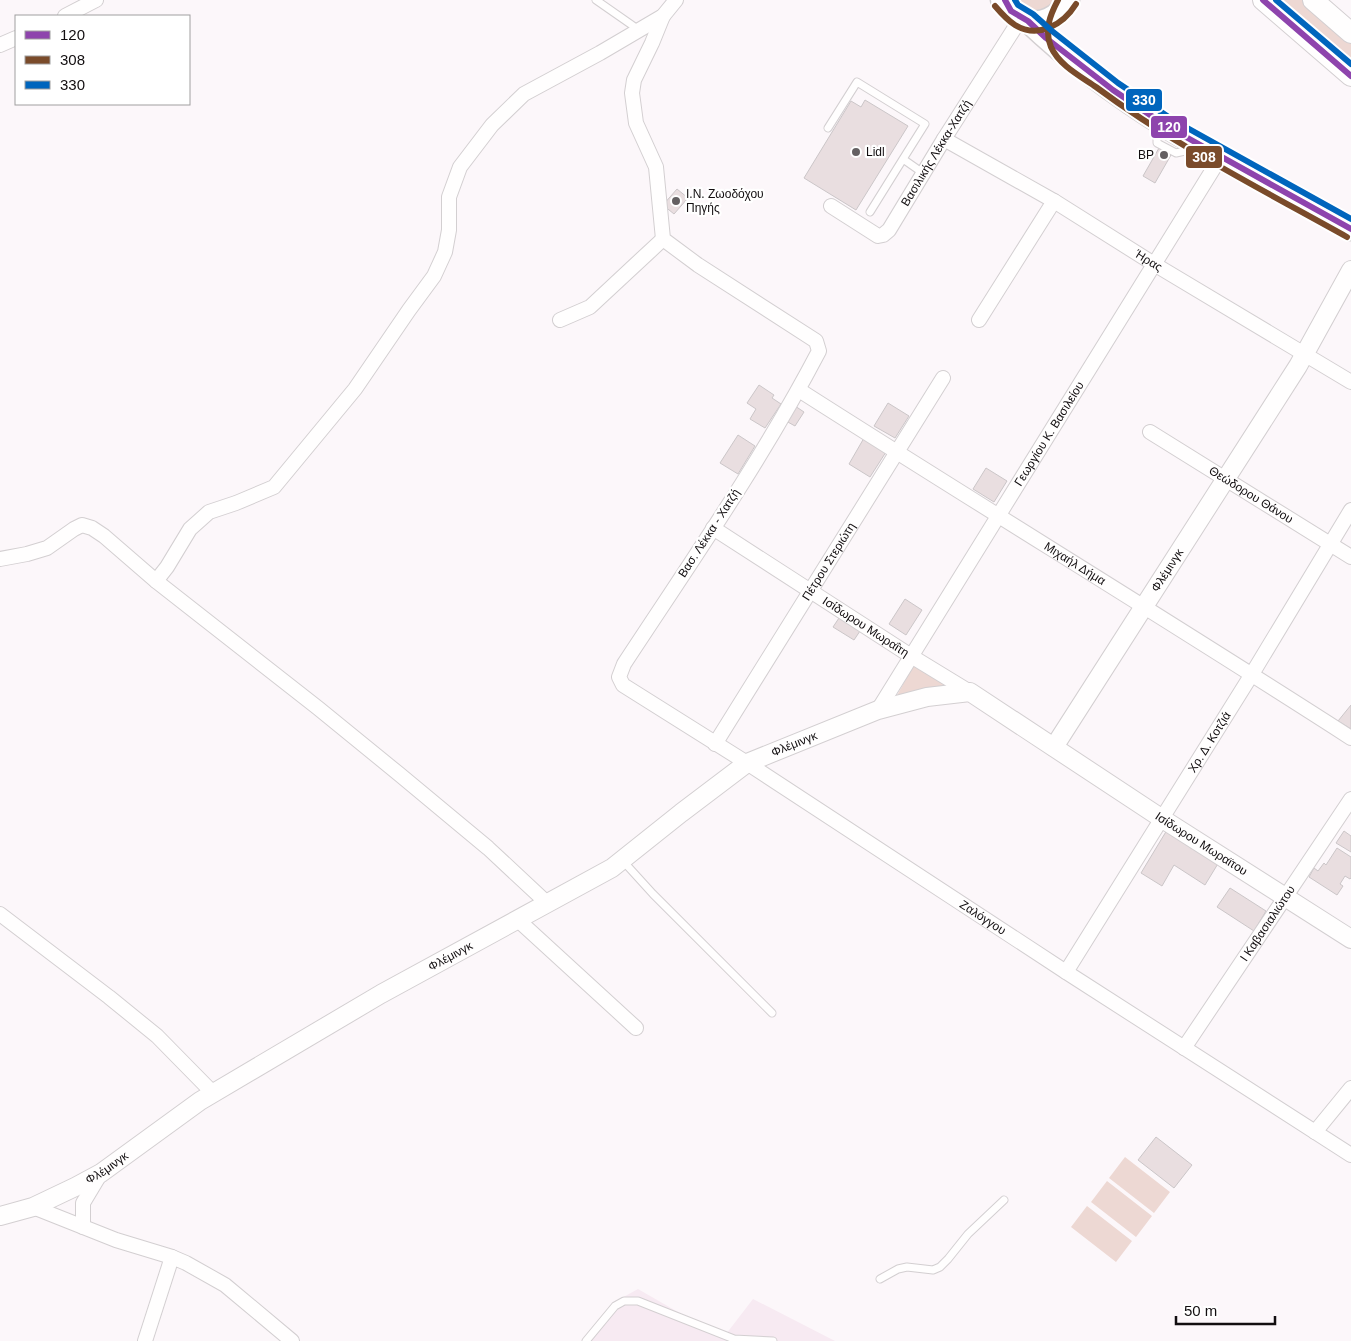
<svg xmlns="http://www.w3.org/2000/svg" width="1351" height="1341" font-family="Helvetica,sans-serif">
  <rect width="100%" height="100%" fill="#fcf7fa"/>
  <!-- built -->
  <path fill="#f7eaf2" d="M638 1289 723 1338 753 1299 835 1341H588L618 1300Z"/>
  <!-- green -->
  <path fill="#edd8d3" d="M1011 0H1060L1034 16Z
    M1274 0H1304L1351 41V67Z
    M915 666 950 687 895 699 912 668Z
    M1125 1157 1170 1192 1154 1213 1109 1178Z
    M1107 1181 1152 1216 1136 1237 1091 1202Z
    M1087 1206 1132 1241 1116 1262 1071 1227Z"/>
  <!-- building -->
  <path fill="#e9dee0" stroke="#cbc6c8" d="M865 100 908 126 856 210 804 178 851 101 861 107Z
    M1159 148 1171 155 1155 183 1143 176Z
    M677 189 688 198 674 214 663 205Z
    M759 385 774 395 772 398 781 404 765 428 750 419 756 409 747 403Z
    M888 403 909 416 895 438 874 426Z
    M795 406 804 412 795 426 786 421Z
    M738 435 755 446 738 474 720 463Z
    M864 438 886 452 870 477 849 464Z
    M986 468 1007 481 994 502 973 489Z
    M905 599 922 610 906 635 889 624Z
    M839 618 860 631 854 640 833 627Z
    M1351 705V729L1338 721Z
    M1167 830 1219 862 1205 885 1174 865 1162 886 1141 873Z
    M1344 831 1351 836V852L1336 843Z
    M1337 848 1351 857V878L1350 879 1345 876 1340 884 1343 886 1337 895 1309 877 1314 868 1318 871 1324 863 1326 865Z
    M1230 888 1266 911 1254 931 1217 907Z
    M1156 1137 1192 1165 1174 1188 1138 1160Z"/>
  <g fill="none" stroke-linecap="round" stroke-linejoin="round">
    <!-- service casing -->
    <g stroke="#d3cfd1" stroke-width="9">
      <path id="service" d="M596 0 639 30
        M1157 126V143L1176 153 1194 149
        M828 128 857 82 925 124 903 159 923 173
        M870 212 903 159
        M623 861 653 894 772 1013
        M880 1279 898 1269 907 1267 933 1270 940 1267 948 1259 968 1234 1004 1200
        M586 1341 615 1306 624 1301H638L734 1339 773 1341"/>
    </g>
    <!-- minor casing -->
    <g stroke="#d3cfd1" stroke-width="16">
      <g id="minor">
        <path d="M65 16 96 0"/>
        <path id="s1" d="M663 16 652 43 634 80 632 93 636 123 656 167 663 239 698 265 816 341 819 351C762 460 691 562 624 664L619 677 623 685 747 763 1066 972 1351 1155"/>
        <path d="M0 45 16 38"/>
        <path id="s2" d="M944 139 1054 201 1154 264 1351 382"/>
        <path id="s3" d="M831 206 878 236 883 235 889 230 944 139 1021 18"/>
        <path d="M560 320 590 307 663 239"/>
        <path d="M979 320 1054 201"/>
        <path id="s4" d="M799 390C982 507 1168 620 1351 738"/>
        <path id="s5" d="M1150 432 1351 557"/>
        <path id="s6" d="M713 528 911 656 970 692"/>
        <path d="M0 559 27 554 47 548 74 529 82 525 92 528 104 536 156 581 318 708 399 774 488 848 547 903"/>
        <path d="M156 581 167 567 190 529 209 512 236 503 274 487 355 389 409 310 434 276 445 252 449 230V197L460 167 492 125 524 94 600 53 663 16 676 0"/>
        <path id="s7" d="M878 710 1220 158"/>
        <path id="s8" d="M715 744 943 378"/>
        <path d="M0 914 109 997 157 1036 213 1093"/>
        <path d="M518 920 636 1028"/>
        <path id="s9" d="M1066 972 1252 674 1351 510"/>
        <path id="s10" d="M1184 1048 1351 799"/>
        <path d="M1315 1132 1351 1088"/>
        <path d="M33 1207 116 1240 172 1257 186 1263 225 1285 292 1341"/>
        <path d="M83 1227V1203L101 1173"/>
        <path d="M145 1341 172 1257"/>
      </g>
    </g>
    <!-- tertiary casing -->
    <g stroke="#d3cfd1" stroke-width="20">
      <g id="tertiary">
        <path id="s11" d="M1054 747 1298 366 1351 270"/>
        <path id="s12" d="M0 1216 33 1207 75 1187 101 1173 200 1101 381 994 612 868 681 813 747 763 878 710 927 697 970 692 1161 818 1351 939"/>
      </g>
    </g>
    <!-- secondary casing -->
    <g stroke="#d3cfd1" stroke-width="22">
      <path id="secondary" d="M1263 0 1351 76
        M1313 0 1351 33"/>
    </g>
    <!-- primary casing -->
    <g stroke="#d3cfd1" stroke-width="25">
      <path id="primary" d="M1002 0C1008 7 1014 15 1022 19 1040 28 1060 17 1068 0
        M1028 21C1069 60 1119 97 1167 127 1227 164 1290 195 1351 229"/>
    </g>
    <!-- service -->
    <use href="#service" stroke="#fffefe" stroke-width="7"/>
    <!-- minor -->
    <use href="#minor" stroke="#fffefe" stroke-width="14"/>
    <!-- tertiary -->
    <use href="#tertiary" stroke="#fffefe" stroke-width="18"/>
    <!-- secondary -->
    <use href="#secondary" stroke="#fffefe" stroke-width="20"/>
    <!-- primary -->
    <use href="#primary" stroke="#fffefe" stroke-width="22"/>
    <!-- bus-1 casing -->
    <g stroke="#fff" stroke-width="10">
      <path id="bus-1" d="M1005 0 1011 11 1028 21 1046 38 1113 90 1168 127 1351 229
        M1263 0 1351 76"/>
    </g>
    <!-- bus-2 casing -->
    <g stroke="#fff" stroke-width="10">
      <path id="bus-2" d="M1058 0C1050 15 1044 30 1051 47 1059 65 1080 76 1096 87 1174 145 1261 189 1347 237
        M995 6C1001 13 1007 20 1015 25 1038 39 1063 25 1076 4"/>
    </g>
    <!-- bus-3 casing -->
    <g stroke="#fff" stroke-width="10">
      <path id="bus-3" d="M1015 0 1018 5 1033 14 1052 31 1118 83 1173 120 1351 219
        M1276 0 1351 64"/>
    </g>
    <!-- bus-1 -->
    <use href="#bus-1" stroke="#8e44ad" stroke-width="6"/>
    <!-- bus-2 -->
    <use href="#bus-2" stroke="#7a4b2a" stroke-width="6"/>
    <!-- bus-3 -->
    <use href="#bus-3" stroke="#0065bd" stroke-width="6"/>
  </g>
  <!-- markers -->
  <g fill="#646062" stroke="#fff" stroke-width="2">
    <circle cx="856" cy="152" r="5"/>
    <circle cx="1164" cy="155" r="5"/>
    <circle cx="676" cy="201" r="5"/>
  </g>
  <g text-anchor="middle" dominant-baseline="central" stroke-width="4.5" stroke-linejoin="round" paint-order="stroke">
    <!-- poi labels -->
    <g font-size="12" fill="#120e10" stroke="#fff" text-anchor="start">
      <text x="866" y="152">Lidl</text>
      <text x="1154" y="155" text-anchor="end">BP</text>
      <text x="686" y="194">Ι.Ν. Ζωοδόχου<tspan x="686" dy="14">Πηγής</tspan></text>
    </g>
    <!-- street labels -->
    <g font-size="12" fill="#120e10" stroke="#fff">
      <text stroke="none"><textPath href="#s3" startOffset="159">Βασιλικής Λέκκα-Χατζή</textPath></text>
      <text stroke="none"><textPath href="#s2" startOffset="238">Ήρας</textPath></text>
      <text stroke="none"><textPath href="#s7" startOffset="325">Γεωργίου Κ. Βασιλείου</textPath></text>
      <text stroke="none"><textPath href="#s5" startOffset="119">Θεώδορου Θάνου</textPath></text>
      <text transform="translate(709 533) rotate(-57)">Βασ. Λέκκα - Χατζή</text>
      <text stroke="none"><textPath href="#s8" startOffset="215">Πέτρου Στεριώτη</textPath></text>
      <text stroke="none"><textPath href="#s4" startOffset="326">Μιχαήλ Δήμα</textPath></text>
      <text stroke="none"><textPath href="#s11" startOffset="210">Φλέμινγκ</textPath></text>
      <text stroke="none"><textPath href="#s6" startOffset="182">Ισίδωρου Μωραΐτη</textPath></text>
      <text stroke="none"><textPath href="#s9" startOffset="271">Χρ. Δ. Κοτζιά</textPath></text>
      <text stroke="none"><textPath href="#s12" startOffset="928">Φλέμινγκ</textPath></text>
      <text stroke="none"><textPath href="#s12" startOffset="1389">Ισίδωρου Μωραϊτου</textPath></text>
      <text stroke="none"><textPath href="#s1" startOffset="1249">Ζαλόγγου</textPath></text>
      <text stroke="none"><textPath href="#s10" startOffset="150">Ι Καβασιαλιώτου</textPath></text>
      <text stroke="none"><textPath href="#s12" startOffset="522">Φλέμινγκ</textPath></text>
      <text stroke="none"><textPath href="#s12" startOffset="118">Φλέμινγκ</textPath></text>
    </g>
  </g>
  <g stroke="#fff" stroke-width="2">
    <rect x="1125" y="88" width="38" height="24" rx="5" fill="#0065bd"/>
    <rect x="1150" y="115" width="38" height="24" rx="5" fill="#8e44ad"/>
    <rect x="1185" y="145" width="38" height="24" rx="5" fill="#7a4b2a"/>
  </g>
  <g font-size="14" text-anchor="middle" font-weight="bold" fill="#fff">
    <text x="1144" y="105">330</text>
    <text x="1169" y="132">120</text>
    <text x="1204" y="162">308</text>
  </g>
  <!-- legend -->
  <rect x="15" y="15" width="175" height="90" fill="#ffffff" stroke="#a09f9f"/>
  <rect x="25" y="31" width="25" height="8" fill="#8e44ad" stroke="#a09f9f"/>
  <text x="60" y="40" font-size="15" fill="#120e10">120</text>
  <rect x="25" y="56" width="25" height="8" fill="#7a4b2a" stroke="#a09f9f"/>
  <text x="60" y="65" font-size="15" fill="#120e10">308</text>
  <rect x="25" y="81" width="25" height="8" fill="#0065bd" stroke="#a09f9f"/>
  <text x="60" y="90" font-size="15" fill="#120e10">330</text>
  <!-- scale -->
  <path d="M1176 1316v8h99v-8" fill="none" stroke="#120e10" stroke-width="2.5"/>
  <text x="1184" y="1316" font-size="15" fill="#120e10" stroke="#ffffff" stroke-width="4" paint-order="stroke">50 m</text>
</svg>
